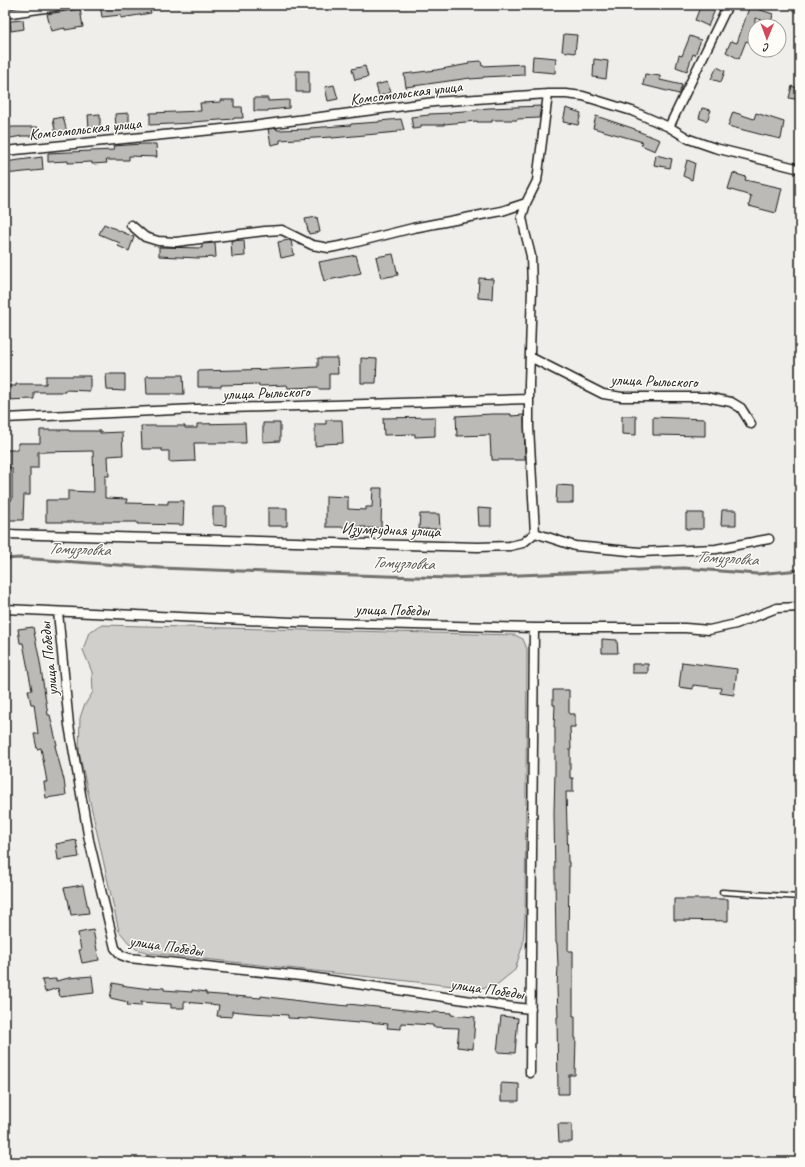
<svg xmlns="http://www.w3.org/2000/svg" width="805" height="1167" font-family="Caveat,sans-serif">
  <rect width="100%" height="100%" fill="#f0eeea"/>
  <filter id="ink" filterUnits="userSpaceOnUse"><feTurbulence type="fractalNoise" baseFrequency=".025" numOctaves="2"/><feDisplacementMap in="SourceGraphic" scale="8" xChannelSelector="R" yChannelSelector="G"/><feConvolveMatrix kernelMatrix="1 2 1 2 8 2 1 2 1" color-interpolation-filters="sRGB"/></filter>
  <g filter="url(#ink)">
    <!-- green -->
    <path fill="#d0cfcc" stroke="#767674" d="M102 625 515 635 523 639 527 649 525 916 523 944 515 970 494 987 472 988 149 953 136 949 129 943 119 931 79 752 80 718 84 706 93 692 92 672 83 650 89 632Z"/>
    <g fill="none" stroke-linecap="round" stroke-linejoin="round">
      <!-- stream -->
      <path stroke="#706f6d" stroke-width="3" d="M5 559 20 558 160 568 292 573 449 578 684 568 757 574 800 570"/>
    </g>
    <!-- building -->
    <path fill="#bbbab6" stroke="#1c1c1c" d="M100 5H149L151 13 121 18V15L102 17Z
      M701 5 715 10 708 26 695 20Z
      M750 5H755V8L773 14 771 23 755 18V32L751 43 746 41 739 59 726 52 731 41 737 43Z
      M80 9 83 27 65 30V28L51 31 47 14Z
      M23 20 24 29 11 31 10 21Z
      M564 34 577 35 575 53 562 51Z
      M690 36 701 40 695 55 693 54 687 71 676 67 679 55 682 56Z
      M533 56 556 58 555 73 532 71Z
      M594 59 608 61 606 79 593 77Z
      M481 61 482 66 524 64V75L483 77V78L470 79V78L406 87 404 74 436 70 469 64 468 62Z
      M365 66 368 77 355 80 352 69Z
      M717 67 725 71 721 82 711 79Z
      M296 71H309V92H296Z
      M645 74 660 76V80L682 85 679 94 643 85Z
      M387 82 391 92 379 96 376 85Z
      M334 85 338 99 328 101 325 87Z
      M792 86 800 89V100L789 98Z
      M254 98H268V101L289 100V108L268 110V111H254Z
      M221 100H234V107H242L243 118H234V119L192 122V123L150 125V113L201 111 200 103 221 102Z
      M541 106 539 118 517 119V120H492V122H477V121L444 124V125H421V128L413 129 411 117 429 115V114L451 113V112L477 110V109L490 108Z
      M566 108 581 113 578 125 563 122Z
      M702 108 711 110 707 121 699 118Z
      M733 112 754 119 756 113 784 122 781 139 763 135 728 126Z
      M129 113V126L116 127 115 114Z
      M100 114V127L89 128 88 115Z
      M596 116 635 129V130L660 140 655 151 641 145 643 142 593 128Z
      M63 117 67 132 56 134 53 119Z
      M401 119 404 130H398V132L332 138V137L280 140V143L271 145 268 129 277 128V130L310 129V128L351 125V124L379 122V121Z
      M13 127H38V136H22L5 139V128Z
      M142 144H156L157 157 129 156V160H106L107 163 92 164V162L68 163V161L48 162V153L114 150 113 146Z
      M656 155 672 159 670 168 654 165Z
      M42 157 43 170 5 174V162Z
      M687 160 695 163 692 180 683 176Z
      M733 173 746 177 745 180 782 188 776 213 749 206 751 196 728 189Z
      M317 217 320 232 309 234 305 219Z
      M104 224 134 237 129 251 118 246 120 243 99 234Z
      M244 240 245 256 232 257 231 241Z
      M289 240 291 241 294 255 281 258 278 242Z
      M215 243 216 257 198 258 159 256V247L202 248V244Z
      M393 254 398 275 381 278 376 257Z
      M356 255 361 273 324 281 319 262Z
      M479 278 493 279 492 299 478 298Z
      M318 358H337L338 374H329V389H318V387L288 388 287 385 259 386V384L221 385V387H198V371L279 369 318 367Z
      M361 358 377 359 376 383H361Z
      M106 374H125V391L107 390Z
      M167 375H183L184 394H147L146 376H167Z
      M46 376H90V391L65 390V392H34V399L5 400V386H16V384H46Z
      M492 414H511V416L524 415 525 460H492V456H491L490 435 457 436 456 416Z
      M622 416H636V435L622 434Z
      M435 417V436L415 437V434L384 435 383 418Z
      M653 417 705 419V436L653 435Z
      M326 420H342L343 443 323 444V445L315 446V424H326Z
      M245 423 246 443H194L195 461 169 462V451H162V449H142L141 426H185V428H197V424Z
      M263 423H280V441L263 442Z
      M40 430H69V431H100V433L122 432 123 455 108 456 109 476H105V498L127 499 126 503 168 504V501H184L183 525 137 524V522H46V500H68V491L94 492 93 451 38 452V468H30V495H24L23 520H5V500H12V468H5V450H18V443H40Z
      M557 485 573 486V503H556Z
      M373 488H382L381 528H366V527H326V496L348 497V509L366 510V507H372Z
      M213 507H226V526L213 525Z
      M268 508H287V526H268Z
      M478 508 491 509V526H479Z
      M722 510H736V525H721Z
      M686 513H703V529H686Z
      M420 514H439L440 529H419Z
      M33 627 40 662 48 715H50L57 745 55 746 64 780 66 795 46 798 44 782H47L41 748 37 749 34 734H38L34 704H31L28 690H32L23 643H20L18 629Z
      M602 639 617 640 618 653H602Z
      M682 662 737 669 734 695 720 693 721 688 693 685V689L679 687Z
      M632 664H648V673H632Z
      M553 690H569V714H575V727H570L571 749H570V778H573V792H566L568 862H569L568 951H573V1016H575V1038H576L575 1075H569V1094H558L557 1017H558L557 987 558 966 557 943H556L554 813 555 772V727H554L555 705H553Z
      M76 840 79 857 58 860 56 844Z
      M83 885 89 913 71 915 68 899H67L64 888Z
      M674 899H728V921L674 920Z
      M93 930 99 960 82 963 79 950H81L78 933Z
      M92 976 94 993 60 997 58 988 45 992 42 980 56 979V981L69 978Z
      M113 983 127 986 150 989V987L164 988V990L192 992V990L206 992V994L261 998V996L308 1002 348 1006V1004L434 1013V1012L451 1013V1015L475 1017 473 1049 457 1047 459 1028 433 1027V1025L401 1023V1029L387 1028 388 1024 359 1021V1023L347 1022 308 1018 307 1019 288 1018V1015L252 1013 232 1011V1017L217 1016 219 1005 184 1002V1008H171V1004L141 1002V1006L127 1005 128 1002 110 998Z
      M501 1016 518 1018 515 1053 497 1052Z
      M501 1083 519 1084V1101H501Z
      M558 1124H572V1142H559Z"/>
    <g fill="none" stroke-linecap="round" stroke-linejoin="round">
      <!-- lane casing -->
      <g stroke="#1c1c1c" stroke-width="7">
        <path id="lane" d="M722 892 800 897"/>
      </g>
      <!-- street casing -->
      <g stroke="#1c1c1c" stroke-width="11">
        <path id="street" d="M5 14 65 5
          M669 127 728 5
          M5 151 252 126 434 102 517 96 548 94H566L583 96 632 111 669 127 689 139 715 148 800 169
          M131 225 145 237 158 241 176 242 265 231 282 230 312 245 329 248 345 245 413 228 502 211 526 203
          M530 357 603 394 622 397H706L731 402 741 408 751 424
          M5 418 196 409 529 399
          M535 533 529 427V384L532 288 531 256 525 232 522 217 526 203 537 181 548 94
          M5 534 478 547 510 546 523 543 535 533 575 546 640 552 716 549 769 539
          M5 609 291 622 534 628H685L709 630 736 624 777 608 800 607
          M58 612 69 725 89 840 115 948 121 955 129 958 310 977 512 1007 531 1009
          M530 1073 534 628"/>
      </g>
      <!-- lane -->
      <use href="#lane" stroke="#fdfcf7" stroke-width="4"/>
      <!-- street -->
      <use href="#street" stroke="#fdfcf7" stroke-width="8"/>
    </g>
  </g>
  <g text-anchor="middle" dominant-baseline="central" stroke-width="3" stroke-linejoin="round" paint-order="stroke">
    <!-- street labels -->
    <g font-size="16" fill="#1c1c1c" stroke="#fdfcf7">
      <text transform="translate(406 93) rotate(-7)">Комсомольская улица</text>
      <text transform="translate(85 129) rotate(-6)">Комсомольская улица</text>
      <text transform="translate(654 381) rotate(2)">улица Рыльского</text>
      <text transform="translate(266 393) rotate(-2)">улица Рыльского</text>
      <text transform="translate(391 530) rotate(2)">Изумрудная улица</text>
      <text transform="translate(392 610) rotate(1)">улица Победы</text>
      <text transform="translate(49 659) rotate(-96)">улица Победы</text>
      <text transform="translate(166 946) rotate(8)">улица Победы</text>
      <text transform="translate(487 989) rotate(8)">улица Победы</text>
    </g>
    <!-- water labels -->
    <g font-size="17" font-style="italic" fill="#5b5b59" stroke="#fdfcf7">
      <text transform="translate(79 549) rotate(2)">Томузловка</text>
      <text transform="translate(727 558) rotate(3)">Томузловка</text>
      <text transform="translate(403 563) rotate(2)">Томузловка</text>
    </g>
  </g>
  <!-- margin -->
  <rect width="805" height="1167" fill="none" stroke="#fdfcf7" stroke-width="20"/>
  <rect x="10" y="10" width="785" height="1147" fill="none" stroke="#1c1c1c" stroke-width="1.5" filter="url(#ink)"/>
  <!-- north arrow -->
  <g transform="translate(767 38) rotate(181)"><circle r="19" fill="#fdfcf7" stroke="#a3a29f"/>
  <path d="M0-3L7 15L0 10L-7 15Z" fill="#d1495b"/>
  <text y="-6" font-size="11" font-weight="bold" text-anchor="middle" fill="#1c1c1c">С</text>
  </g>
</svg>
